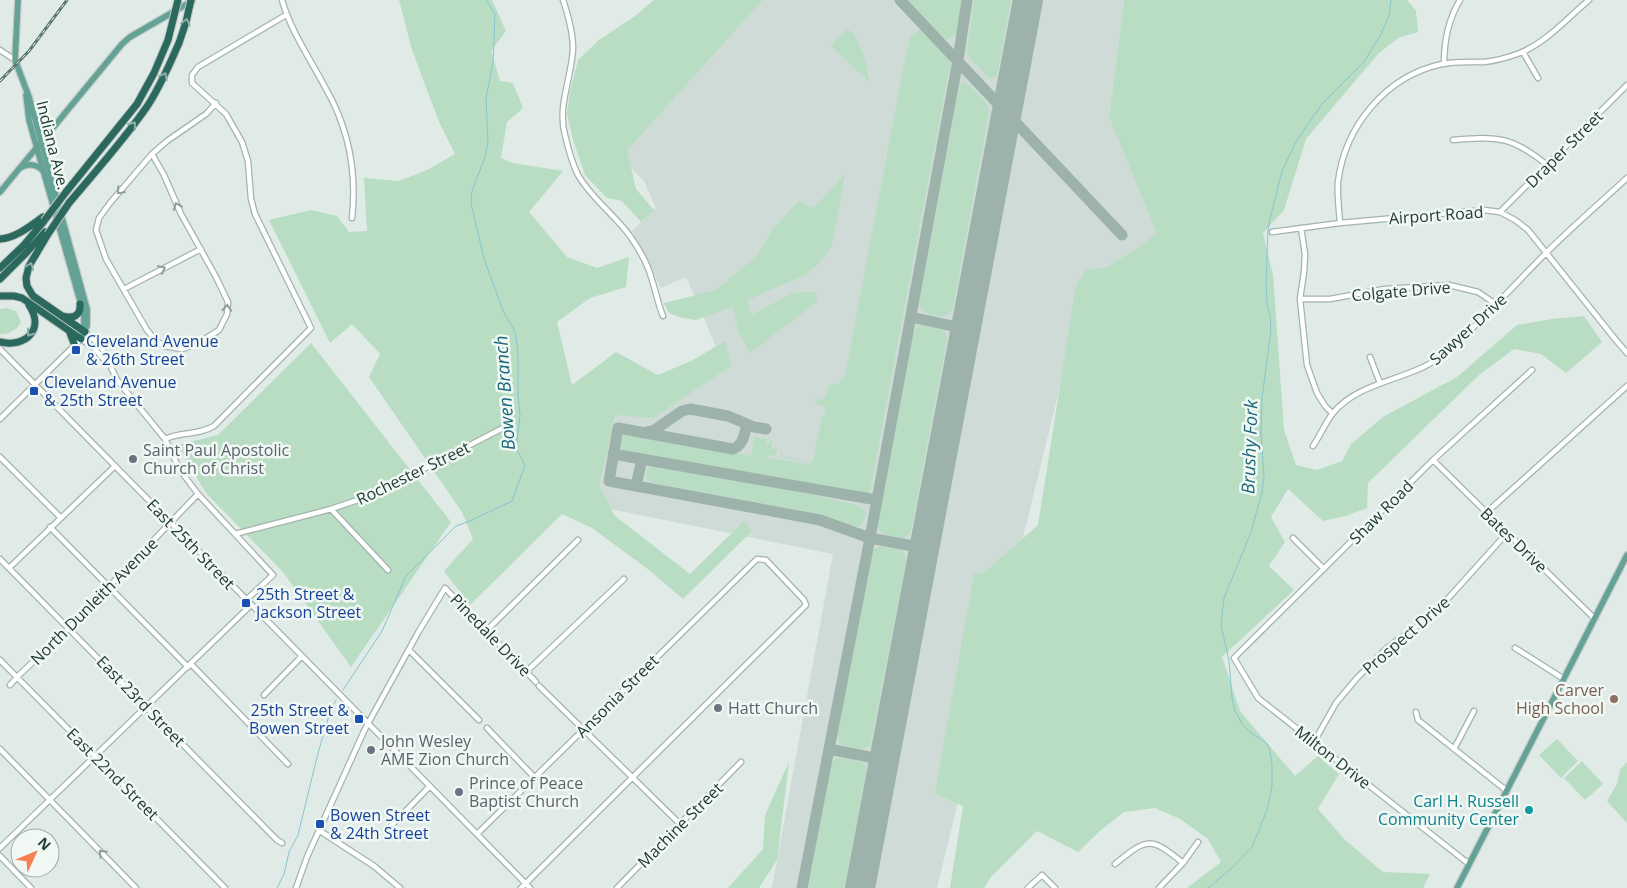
<svg xmlns="http://www.w3.org/2000/svg" width="1627" height="888" font-family="'Open Sans',sans-serif">
  <rect width="100%" height="100%" fill="#e0ebe7"/>
  <!-- built -->
  <path fill="#cedbd6" d="M763 0H1124L1109 117 1163 169 1168 265 1080 305 937 888H772L833 554 585 504 617 407 718 351 686 277 661 288 632 231 656 208 644 181 626 163 627 150 637 137Z"/>
  <!-- green -->
  <path fill="#b8ddc3" d="M399 0H492L506 31 491 51 500 81 513 83 523 108 507 122 501 158 513 163 563 171 529 212 567 257 597 268 629 257 626 287 590 298 557 322 572 385 616 352 658 375 693 360 725 341 731 366 653 418 615 415 599 486 614 515 690 574 744 521 752 531 683 599 649 570 592 528 562 514 470 605 444 571 473 539 462 512 369 377 380 354 352 324 330 343 269 220 311 210 337 216 349 232 367 231 364 178 399 181 427 170 455 154 439 122 412 50Z
    M654 0H763L627 150 636 189 654 210 641 222 622 201 607 198 585 175 573 140 567 114 570 91 578 60 599 40 635 16Z
    M905 0H961L958 28 956 34 947 39 942 38Z
    M973 0H1011L997 75 990 79 970 58 967 49 972 18Z
    M1124 0H1407L1416 11 1418 32 1398 38 1379 53 1306 139 1284 210 1263 233 1273 275 1284 430 1296 465 1317 470 1342 461 1351 444 1383 417 1457 377 1517 325 1552 319 1584 316 1602 342 1566 373 1541 354 1514 349 1479 375 1368 483 1367 508 1346 516 1323 521 1288 489 1271 517 1285 542 1269 566 1294 590 1222 657 1240 711 1295 776 1318 756 1339 774 1318 809 1344 839 1383 872 1430 874 1423 888H1187L1221 862 1208 839 1180 819 1155 808 1124 812 1101 830 1078 852 1037 831 992 876 984 888H950L963 806 935 793 974 574 985 572 1038 525 1076 285 1087 269 1105 268 1135 250 1157 233 1109 117Z
    M847 29C859 35 869 69 869 82L831 46Z
    M920 29 924 30 948 55 950 65 870 491 866 495 855 496 624 452 620 448 619 442 624 435 631 433 751 456 754 437 767 439 766 443 770 444V440L772 441 771 448 778 450 774 456 767 455 766 457 810 465V463L785 458 781 455V451H783L782 456 811 463 813 461 822 416H824L826 407 815 403 816 399 824 400 825 396H826L829 385 839 383 845 376 906 54 911 36Z
    M964 83C971 86 986 101 988 108 989 110 988 116 988 117L953 309C945 322 922 316 919 303L959 89 961 84Z
    M845 174 832 246 818 264 806 274 748 300 751 315 793 293 816 292 817 302 750 353 739 333 732 307 696 320 682 318 669 313 664 303 716 290 758 255 772 230 799 201 814 208Z
    M7 308 16 311 21 322C17 330 8 335 0 334V309Z
    M922 325C933 327 945 327 947 338L911 531 904 538 889 536 880 531 877 524 912 336 916 328Z
    M311 343 451 522 351 667 283 572 206 493 177 445 218 435Z
    M651 466 789 490 857 505 864 510 866 515 860 526 852 528 808 512 652 483C645 477 645 472 651 466Z
    M882 546 902 550 905 554 906 562 871 741 869 746 861 750 841 744 838 740 837 734 872 553 875 548Z
    M1557 739 1578 761 1561 778 1539 755Z
    M837 758H844L863 763 866 768V773L844 888H808L831 765 833 761Z
    M1582 761 1603 784 1585 800 1564 778Z
    M789 762 777 860 759 888H728L763 849 765 815Z
    M1627 762V823L1607 801 1617 784 1620 770Z"/>
  <g fill="none" stroke-linecap="round" stroke-linejoin="round">
    <!-- stream -->
    <path stroke="#86c5d2" stroke-width="1" d="M343 690 382 631 406 576 456 526 470 521 512 501 525 465 516 448 520 415 518 394V354L516 337 514 330 504 313 484 259 471 203 472 191 485 157 488 141 486 98 493 63 495 14 486 0
      M277 888 284 874 289 852 298 835 318 753 330 712 336 700
      M1208 888 1231 869 1252 847 1267 810 1272 786V764L1269 747 1265 742 1251 733 1243 725 1235 711 1232 698 1229 661 1221 625 1224 598 1251 532 1262 492 1264 476 1261 435 1262 398 1271 330 1270 315 1267 304 1266 283 1268 230 1270 219 1282 171 1297 140 1323 103 1364 62 1381 34 1389 16 1391 0"/>
    <!-- taxiway -->
    <path stroke="#9eb2ac" stroke-width="11" d="M900 0 1122 235
      M911 317 966 329
      M747 424C744 434 744 445 733 449L618 428 609 481 820 520 870 538 924 548
      M646 432 653 431 682 411 690 409 728 416 754 427 766 429
      M613 454 877 500
      M636 486 642 459
      M829 749 884 760
      M802 888 870 538 958 60 967 0"/>
    <!-- runway -->
    <path stroke="#9eb2ac" stroke-width="30" d="M860 888 1028 0"/>
    <!-- minor casing -->
    <g stroke="#a3b3ae" stroke-width="7">
      <path id="minor" d="M282 0C292 34 310 58 326 89 349 129 357 172 352 218
        M563 0C568 15 573 32 573 48 572 77 557 106 565 135 568 148 572 163 578 175 591 198 614 214 630 236 639 249 648 264 652 280 656 292 658 304 663 316
        M0 50 15 60
        M1523 52 1538 78
        M1444 64C1444 40 1448 20 1460 0
        M1453 140C1496 136 1512 136 1547 165
        M152 154 164 175 181 214 216 277 228 302 227 314 219 330 197 344 182 349 164 346 156 341 147 330 106 259 96 230 99 218 110 203 152 154 167 141 206 114 216 103
        M1500 212 1627 85
        M1340 223C1339 209 1337 195 1338 182 1345 126 1386 76 1442 64 1456 61 1469 62 1484 62 1496 61 1509 57 1520 53 1547 42 1567 18 1589 0
        M1301 228 1305 254 1304 272 1300 299 1307 365 1317 393 1325 406 1332 413
        M1272 232 1340 223 1484 210 1500 212 1515 220 1528 230 1615 339 1627 353
        M124 289 201 249
        M1300 299H1330L1385 289 1449 285 1478 292 1497 305
        M85 332 94 340 102 348 117 380 165 439 180 470 198 494 273 575 246 600
        M0 349 530 888
        M1370 357 1380 383
        M0 419 81 339 94 348 108 364
        M165 439C182 431 197 436 214 426L311 328 255 214 251 199 248 161 242 142 226 114 192 83V75L198 67 286 15
        M1313 446C1320 436 1325 423 1333 413 1360 380 1410 381 1443 355 1480 324 1512 287 1546 253 1572 227 1600 203 1627 178
        M0 457 61 518
        M1433 460 1595 619
        M331 509 388 570
        M1486 513 1627 386
        M50 527 188 667
        M235 534 331 509 373 495 501 429
        M1293 538 1324 569
        M0 559 277 840 282 843
        M9 568 115 466
        M486 631 578 540
        M1515 648 1564 679
        M409 650 479 720
        M0 660 225 888
        M191 664 288 764
        M526 672 624 579
        M10 685 17 677 69 628 198 494
        M539 686 681 825
        M264 695 302 656
        M1416 712 1418 720 1507 791
        M487 728 535 778
        M1314 742 1336 703 1357 678 1388 647 1435 613 1507 533
        M0 749 136 888
        M1454 749 1474 711
        M391 826 430 786
        M320 831 374 866 400 888
        M477 834 757 559 766 560 804 600 806 605 785 626 521 888
        M0 848 251 605
        M0 856 31 888
        M1115 864C1147 838 1150 836 1183 863
        M1469 864 1258 698 1234 658 1433 460 1532 370
        M296 888 307 857 365 729 419 631 445 588 536 682
        M617 888 741 762
        M1028 888 1042 875 1055 888
        M1159 888 1183 863 1198 842"/>
    </g>
    <!-- major casing -->
    <g stroke="#c1c8c6" stroke-width="8">
      <path id="major" d="M18 0 15 60 29 97 87 309V326L83 335
        M26 95 29 120 84 315V328
        M35 115 40 121 50 126 55 123
        M20 168C28 163 37 164 43 171
        M0 192 122 44 130 37 192 1
        M1457 888 1627 555"/>
    </g>
    <!-- highway casing -->
    <g stroke="#c1c8c6" stroke-width="9">
      <path id="highway" d="M66 192 137 104 154 73 168 40
        M69 203C95 172 123 141 146 108 160 88 169 65 179 43
        M48 234 29 266 26 278 27 286 33 296 85 332
        M0 239C16 238 30 226 43 217
        M0 268 24 245 44 221
        M0 279 27 252 45 232
        M0 296H14L22 298 81 339
        M63 316C73 319 81 316 80 304
        M70 333 75 346
        M0 342C26 348 45 329 29 305"/>
    </g>
    <!-- minor -->
    <use href="#minor" stroke="#fff" stroke-width="4.5"/>
    <!-- major -->
    <use href="#major" stroke="#63a294" stroke-width="5.5"/>
    <!-- highway -->
    <use href="#highway" stroke="#2b695e" stroke-width="7"/>
    <!-- rail casing -->
    <g stroke="#5b7871" stroke-width="3">
      <path id="rail" d="M0 81 29 51 67 0"/>
    </g>
    <!-- rail -->
    <use href="#rail" stroke="#f1f8f4" stroke-width="1" stroke-dasharray="4" stroke-linecap="butt"/>
    <!-- highway-bridge casing -->
    <g stroke="#c1c8c6" stroke-width="9" stroke-linecap="butt">
      <path id="highway-bridge" d="M168 40 178 0
        M179 43 186 22 191 0
        M44 221 66 192
        M48 234 69 203"/>
    </g>
    <!-- highway-bridge -->
    <use href="#highway-bridge" stroke="#2b695e" stroke-width="7"/>
  </g>
  <!-- one-way arrows -->
  <defs><path id="oneway-chevron" d="M-2-3.5L2.5 0L-2 3.5" fill="none" stroke-width="1.6" stroke-linecap="round" stroke-linejoin="round" transform="scale(1.25)"/></defs>
  <g stroke="#8eb0a9">
    <use href="#oneway-chevron" transform="translate(186 22) rotate(-75)"/>
    <use href="#oneway-chevron" transform="translate(164 76) rotate(-63)"/>
    <use href="#oneway-chevron" transform="translate(133 125) rotate(-52)"/>
    <use href="#oneway-chevron" transform="translate(30 266) rotate(-69)"/>
    <use href="#oneway-chevron" transform="translate(30 333) rotate(126)"/>
  </g>
  <g stroke="#909e9a">
    <use href="#oneway-chevron" transform="translate(120 191) rotate(131)"/>
    <use href="#oneway-chevron" transform="translate(177 206) rotate(-113)"/>
    <use href="#oneway-chevron" transform="translate(162 269) rotate(-27)"/>
    <use href="#oneway-chevron" transform="translate(227 308) rotate(-87)"/>
    <use href="#oneway-chevron" transform="translate(102 853) rotate(-135)"/>
  </g>
  <!-- markers -->
  <g fill="#1a4fb4" stroke="#f1f8f4" stroke-width="2">
    <rect x="71" y="345" width="10" height="10" rx="2.5"/>
    <rect x="29" y="386" width="10" height="10" rx="2.5"/>
    <rect x="241" y="598" width="10" height="10" rx="2.5"/>
    <rect x="354" y="714" width="10" height="10" rx="2.5"/>
    <rect x="315" y="819" width="10" height="10" rx="2.5"/>
  </g>
  <g fill="#6b7280" stroke="#f1f8f4" stroke-width="2">
    <circle cx="133" cy="459" r="5"/>
    <circle cx="718" cy="708" r="5"/>
    <circle cx="371" cy="750" r="5"/>
    <circle cx="459" cy="792" r="5"/>
  </g>
  <circle fill="#8d6e63" stroke="#f1f8f4" stroke-width="2" cx="1614" cy="699" r="5"/>
  <circle fill="#0f9aa8" stroke="#f1f8f4" stroke-width="2" cx="1529" cy="810" r="5"/>
  <g text-anchor="middle" dominant-baseline="central" stroke-width="5" stroke-linejoin="round" paint-order="stroke">
    <!-- street labels -->
    <g font-size="16" fill="#203c35" stroke="#f1f8f4">
      <text transform="translate(53 145) rotate(76)">Indiana Ave.</text>
      <text transform="translate(1564 149) rotate(-45)">Draper Street</text>
      <text transform="translate(1436 215) rotate(-4)">Airport Road</text>
      <text transform="translate(1401 291) rotate(-5)">Colgate Drive</text>
      <text transform="translate(1468 329) rotate(-42)">Sawyer Drive</text>
      <text transform="translate(413 473) rotate(-26)">Rochester Street</text>
      <text transform="translate(1381 512) rotate(-45)">Shaw Road</text>
      <text transform="translate(1514 540) rotate(44)">Bates Drive</text>
      <text transform="translate(191 544) rotate(46)">East 25th Street</text>
      <text transform="translate(94 601) rotate(-45)">North Dunleith Avenue</text>
      <text transform="translate(491 635) rotate(46)">Pinedale Drive</text>
      <text transform="translate(1406 635) rotate(-41)">Prospect Drive</text>
      <text transform="translate(617 696) rotate(-45)">Ansonia Street</text>
      <text transform="translate(141 701) rotate(46)">East 23rd Street</text>
      <text transform="translate(1333 757) rotate(38)">Milton Drive</text>
      <text transform="translate(113 774) rotate(45)">East 22nd Street</text>
      <text transform="translate(680 825) rotate(-45)">Machine Street</text>
    </g>
    <!-- transit labels -->
    <g font-size="16" fill="#164399" stroke="#f1f8f4" text-anchor="start">
      <text x="86" y="341">Cleveland Avenue<tspan x="86" dy="18">&amp; 26th Street</tspan></text>
      <text x="44" y="382">Cleveland Avenue<tspan x="44" dy="18">&amp; 25th Street</tspan></text>
      <text x="256" y="594">25th Street &amp;<tspan x="256" dy="18">Jackson Street</tspan></text>
      <text x="349" y="710" text-anchor="end">25th Street &amp;<tspan x="349" dy="18">Bowen Street</tspan></text>
      <text x="330" y="815">Bowen Street<tspan x="330" dy="18">&amp; 24th Street</tspan></text>
    </g>
    <!-- worship labels -->
    <g font-size="16" fill="#5b616d" stroke="#f1f8f4" text-anchor="start">
      <text x="143" y="450">Saint Paul Apostolic<tspan x="143" dy="18">Church of Christ</tspan></text>
      <text x="728" y="708">Hatt Church</text>
      <text x="381" y="741">John Wesley<tspan x="381" dy="18">AME Zion Church</tspan></text>
      <text x="469" y="783">Prince of Peace<tspan x="469" dy="18">Baptist Church</tspan></text>
    </g>
    <!-- education labels -->
    <g font-size="16" fill="#785e54" stroke="#f1f8f4" text-anchor="end">
      <text x="1604" y="690">Carver<tspan x="1604" dy="18">High School</tspan></text>
    </g>
    <!-- culture labels -->
    <g font-size="16" fill="#0d838f" stroke="#f1f8f4" text-anchor="end">
      <text x="1519" y="801">Carl H. Russell<tspan x="1519" dy="18">Community Center</tspan></text>
    </g>
    <!-- water labels -->
    <g font-size="18" font-style="italic" fill="#19677a" stroke="#f1f8f4">
      <text transform="translate(504 393) rotate(-94)">Bowen Branch</text>
      <text transform="translate(1249 447) rotate(-88)">Brushy Fork</text>
    </g>
  </g>
  <!-- north arrow -->
  <g transform="translate(35 853) rotate(46)"><circle r="24" fill="#f1f8f4" stroke="#9dada8"/>
  <path d="M0-4L9 19L0 12L-9 19Z" fill="#f67f54"/>
  <text y="-8" font-size="14" font-weight="bold" text-anchor="middle" fill="#203c35">N</text>
  </g>
</svg>
